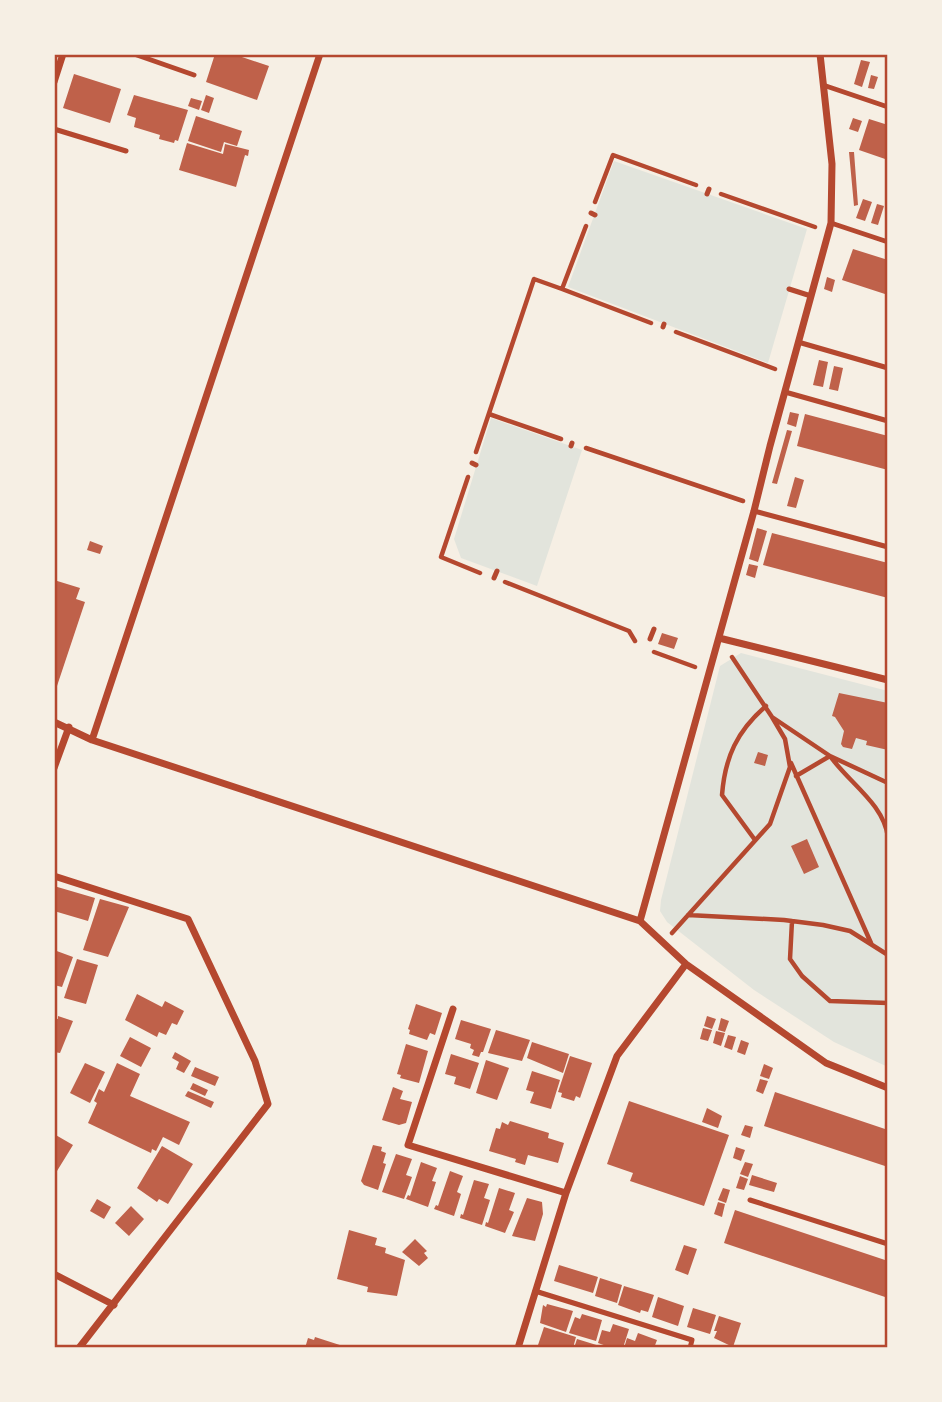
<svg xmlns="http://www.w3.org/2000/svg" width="942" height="1402" font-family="Poppins,sans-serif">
  <rect width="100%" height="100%" fill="#f6efe4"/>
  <!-- green -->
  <path fill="#e2e4dc" d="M614 161 807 229 768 363 568 287Z
    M491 418 582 450 537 586 461 558 454 539Z
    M741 653 888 691V1067L834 1042 754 990 667 922 660 911 661 900 720 666Z"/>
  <!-- building -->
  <path fill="#bf614a" d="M215 54H233L269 66 257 100 206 82Z
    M861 60 870 62 862 87 854 84Z
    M74 74 121 89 110 123 63 108Z
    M871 75 878 77 874 89 868 88Z
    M134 95 188 110 178 141 175 140 174 143 159 139 160 135 134 127 136 118 127 115Z
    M206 95 214 98 209 113 201 110Z
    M191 98 202 101 199 110 188 106Z
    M196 116 242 131 237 146 224 142 221 152 188 141Z
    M853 118 862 121 858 132 849 129Z
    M869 119 888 125V160L859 150Z
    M187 143 223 154 225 144 249 150 248 156 245 155 236 187 179 170Z
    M849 152H854L858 205 854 206Z
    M863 199 872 202 865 221 856 218Z
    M877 204 884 206 878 225 871 223Z
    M853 249 888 260V295L842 280Z
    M827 277 835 280 832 292 824 289Z
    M819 360 828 362 823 387 813 385Z
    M834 366 843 368 838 391 829 389Z
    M790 412 799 414 796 427 787 424Z
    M805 414 888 436V470L797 446Z
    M787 430 792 431 777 484 772 483Z
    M795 477 804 480 796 508 787 506Z
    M757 528 767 531 758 562 749 559Z
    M772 533 888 563V598L763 565Z
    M90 541 103 546 100 554 87 550Z
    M749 564 758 566 755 578 746 575Z
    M54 580 80 588 76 599 85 602 57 686 54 685Z
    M662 633 678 638 674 649 658 644Z
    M839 693 888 703V750L866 745 867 741 856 738 852 749 843 747 841 744 844 731 835 717 832 716Z
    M758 752 768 755 765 766 754 763Z
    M807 839 819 867 804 874 791 846Z
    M54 886 95 898 88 921 54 911Z
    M100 899 129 907 108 957 83 950Z
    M54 950 73 957 62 987 54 985Z
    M77 959 98 965 86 1004 64 998Z
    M137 994 162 1007 165 1001 184 1011 177 1025 172 1023 166 1035 159 1032 157 1037 125 1020Z
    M416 1004 442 1013 435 1035 430 1033 427 1040 409 1034 410 1030 408 1029Z
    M58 1016 73 1021 60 1053 54 1052V1018L58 1019Z
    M707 1016 716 1019 712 1029 704 1026Z
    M721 1018 729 1021 725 1032 718 1030Z
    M461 1020 491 1029 483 1052H481L479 1057 472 1055 474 1050 470 1048 471 1044 455 1039Z
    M703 1028 712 1030 708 1041 700 1039Z
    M496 1030 530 1040 522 1061 488 1053Z
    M716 1031 725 1033 721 1046 713 1043Z
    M728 1035 736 1037 732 1050 724 1047Z
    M130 1037 151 1048 141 1067 120 1056Z
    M741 1040 749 1043 745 1055 737 1052Z
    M532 1042 569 1054 563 1073 527 1058Z
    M406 1044 428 1051 419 1083 400 1078 401 1075 397 1074Z
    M175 1052 191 1061 184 1073 176 1069 179 1062 172 1058Z
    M451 1054 479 1063 470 1089 454 1084 456 1077 445 1074Z
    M570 1056 592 1063 580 1098 576 1096 574 1101 561 1097 562 1093 558 1092Z
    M486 1060 509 1068 497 1100 476 1093Z
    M85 1063 105 1072 90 1103 70 1093Z
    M117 1063 140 1074 130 1096 190 1122 179 1145 163 1137 156 1151 152 1149 151 1153 88 1123 97 1103 94 1101 99 1089 104 1092Z
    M764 1064 773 1068 769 1079 760 1076Z
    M195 1067 219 1077 215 1086 191 1076Z
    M532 1071 560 1080 551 1109 530 1103 534 1092 526 1090Z
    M760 1079 768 1081 763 1094 756 1091Z
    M193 1083 208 1090 205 1096 190 1089Z
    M393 1087 403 1091 400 1099 412 1102 406 1123 399 1125 382 1120Z
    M188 1091 214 1102 211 1108 185 1096Z
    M775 1092 888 1130V1167L764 1126Z
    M629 1101 729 1135 704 1206 630 1181 633 1173 607 1164Z
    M707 1108 722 1116 718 1128 702 1122Z
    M510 1121 549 1133 548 1138 564 1143 558 1163 528 1155 525 1165 515 1162 516 1159 489 1151 496 1128 500 1129 502 1122 508 1125Z
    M745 1125 753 1127 750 1138 741 1135Z
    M54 1134 73 1145 57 1171 54 1169Z
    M373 1145 382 1147 381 1151 386 1153 383 1163 386 1164 378 1190 364 1185 361 1181Z
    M162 1146 193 1164 168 1204 159 1199 157 1202 137 1188Z
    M736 1147 745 1150 741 1161 733 1158Z
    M396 1154 412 1159 406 1175 412 1177 404 1199 382 1192Z
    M421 1162 437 1168 432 1181 436 1182 428 1207 406 1199 408 1195 410 1196Z
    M745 1162 753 1164 748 1177 740 1174Z
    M450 1171 463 1176 457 1192 461 1194 454 1216 434 1209 436 1205 438 1206Z
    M752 1175 777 1183 774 1192 749 1185Z
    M740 1176 748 1179 744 1190 736 1188Z
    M474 1180 489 1184 484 1198 490 1200 482 1225 460 1218 461 1214 463 1215Z
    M499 1188 515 1193 509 1210 514 1212 505 1233 485 1226 486 1222 488 1223Z
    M723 1188 730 1190 726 1203 718 1200Z
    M527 1198 542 1202 543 1214 535 1241 512 1236Z
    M97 1199 111 1207 104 1219 90 1211Z
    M718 1202 725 1204 722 1217 714 1214Z
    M131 1206 144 1219 129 1236 115 1223Z
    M735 1210 888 1261V1298L724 1243Z
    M349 1230 377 1238 375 1245 386 1248 385 1253 405 1260 397 1296 367 1292 368 1287 337 1279Z
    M415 1239 427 1251 424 1253 428 1258 419 1266 402 1252Z
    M684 1245 697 1249 688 1275 675 1270Z
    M559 1265 598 1277 593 1293 554 1281Z
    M600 1278 622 1285 617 1303 595 1296Z
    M624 1286 654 1295 648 1312 641 1310 640 1313 618 1305Z
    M658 1297 684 1306 678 1326 652 1317Z
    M547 1304 573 1311 566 1332 540 1323 543 1305 546 1307Z
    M693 1308 716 1315 710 1334 687 1327Z
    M582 1314 602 1320 596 1341 569 1333 575 1317 580 1319Z
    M719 1316 741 1323 733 1347 714 1338 717 1331H714Z
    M613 1324 629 1329 623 1348H612L598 1343 602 1330 610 1332Z
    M544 1327 576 1337 573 1348H537Z
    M638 1333 657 1340 654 1348H624L627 1338 635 1341Z
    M315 1337 346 1347V1348H305L308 1338 314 1340Z
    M577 1339 603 1347V1348H574Z"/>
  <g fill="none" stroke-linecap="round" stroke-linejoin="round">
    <!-- path -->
    <path stroke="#b5482f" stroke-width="4.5" d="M721 194 815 227
      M595 202 613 155 696 185
      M562 289 651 323
      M676 332 775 369
      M489 414 561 439
      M586 448 743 501
      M476 452 534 279 562 289 586 226
      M468 477 441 557 480 573
      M505 582 629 631 635 641
      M654 652 695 667
      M732 657 772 717 830 756 888 783
      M791 763 871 943
      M796 776 830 756C850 784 883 803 888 837
      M755 840 722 795C725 757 737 731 766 706
      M688 915 784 920 823 925 850 931 888 955
      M792 921 790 959 802 976 830 1001 888 1003
      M672 933 770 824 790 767 785 739 772 717"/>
    <!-- service -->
    <path stroke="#b5482f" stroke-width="5" d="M134 54 194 75
      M823 85 888 107
      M54 129 126 151
      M707 194 709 189
      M591 213 595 215
      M831 223 888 242
      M789 289 811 296
      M663 327 664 324
      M798 342 888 368
      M785 392 888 421
      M571 446 572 443
      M472 463 476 465
      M754 511 888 547
      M494 578 497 571
      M650 639 654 629
      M750 1200 888 1244
      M535 1291 692 1340 690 1348"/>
    <!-- minor -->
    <path stroke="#b5482f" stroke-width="7" d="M54 82 63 54
      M719 638 888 680
      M54 722 92 740 640 921 686 964 826 1063 888 1088
      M92 740 320 54
      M54 768 69 727
      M54 876 188 919 255 1061 268 1104 79 1348
      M640 921 754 511 770 446 831 223 832 164 820 54
      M453 1009 408 1145 566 1193
      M54 1274 114 1305
      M518 1348 566 1193 617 1056 686 964"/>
  </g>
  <!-- border -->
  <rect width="942" height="1402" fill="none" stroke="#f6efe4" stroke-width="112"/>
  <rect x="56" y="56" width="830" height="1290" fill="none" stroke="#b5482f" stroke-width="2.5"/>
</svg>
